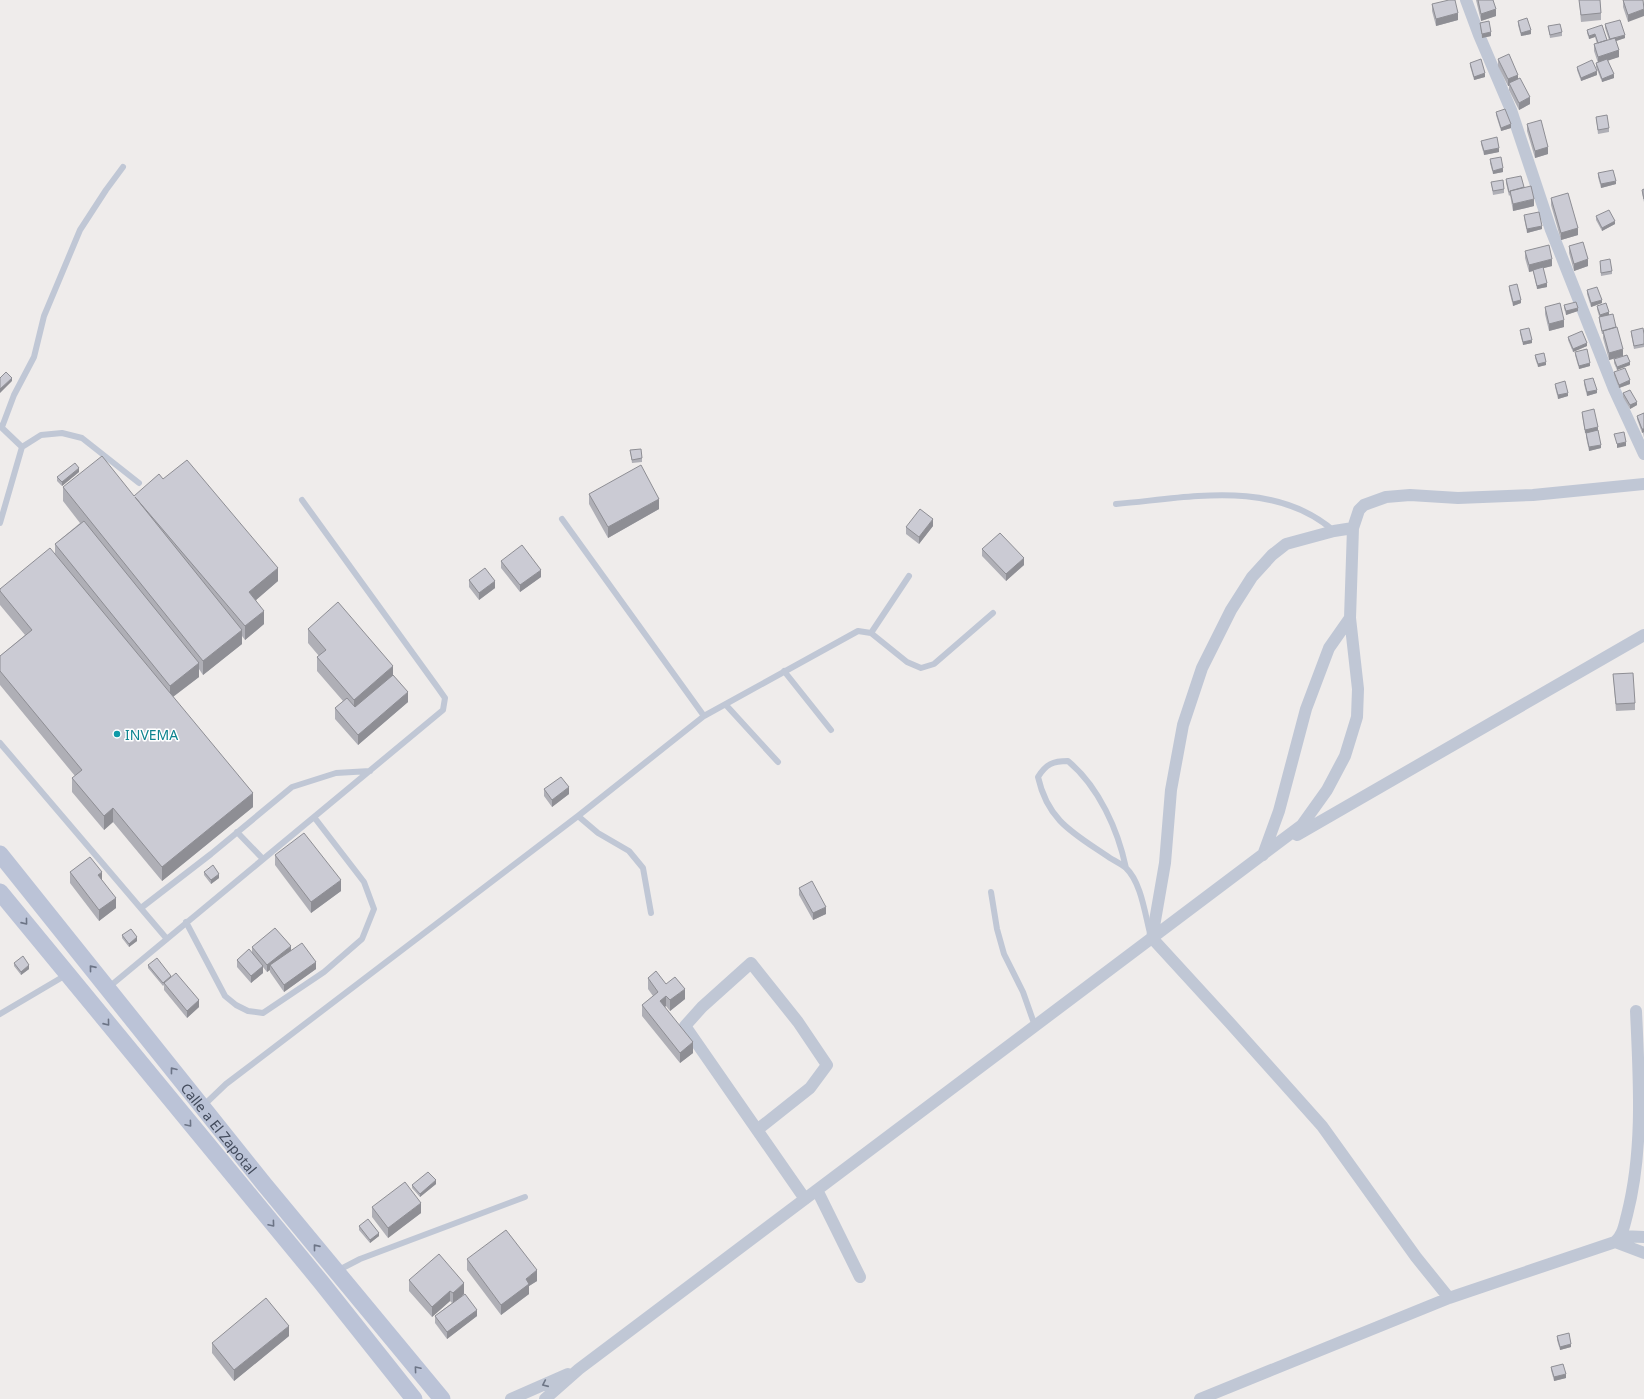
<svg xmlns="http://www.w3.org/2000/svg" width="1644" height="1399" font-family="'Noto Sans',sans-serif">
  <rect width="100%" height="100%" fill="#efeceb"/>
  <g fill="none" stroke-linecap="round" stroke-linejoin="round">
    <!-- lane -->
    <path stroke="#c0c7d5" stroke-width="6" d="M0 426 22 447
      M2 427 14 395 34 357 44 316 80 230 106 190 123 167
      M1116 504C1188 498 1273 478 1334 531
      M562 519 704 716
      M0 523 22 447 41 435 62 433 82 438 139 483
      M871 633 909 576
      M784 671 831 730
      M726 705 778 762
      M0 743 167 939
      M578 816 598 833 629 851 643 868 651 913
      M237 832 263 859
      M1126 868C1118 830 1099 787 1068 761 1053 761 1046 764 1038 777 1048 822 1075 834 1110 858 1115 861 1121 864 1126 868 1141 882 1145 914 1150 933
      M991 892 997 929 1004 954 1023 992 1035 1026
      M141 908 211 854 292 787 336 773 370 771
      M186 922 225 996 236 1005 248 1011 263 1013 324 972 362 939 374 909 364 882 314 817
      M109 987 443 710 445 698 438 688 302 500
      M0 1014 66 975
      M203 1106 226 1084 578 816 704 716 858 631 871 633 907 662 921 668 934 664 993 613
      M337 1271 360 1259 525 1197"/>
    <!-- street -->
    <path stroke="#c0c7d5" stroke-width="12" d="M1466 0 1479 35 1511 110 1551 230 1614 389 1644 454
      M1353 528 1334 531 1286 544 1272 555 1252 577 1231 610 1202 668 1183 725 1171 790 1165 863 1152 938 1229 1022 1322 1126 1416 1257 1449 1298
      M1297 835 1644 635
      M1263 855 1279 811 1306 709 1329 648 1350 618
      M757 1130 810 1088 827 1065 798 1022 751 963 702 1007 685 1026 805 1199
      M817 1190 860 1277
      M1621 1236 1644 1237
      M1615 1242 1644 1253
      M511 1399 568 1374
      M545 1399 579 1369 1302 825 1327 790 1345 756 1357 717 1358 689 1350 618 1353 528 1359 510 1364 505 1386 497 1410 495 1458 498 1533 495 1644 484
      M1200 1399 1449 1298 1615 1242C1623 1235 1624 1226 1627 1215 1644 1149 1639 1079 1636 1011"/>
    <!-- secondary -->
    <g stroke="#bbc3d7" stroke-width="17">
      <path id="s1" d="M0 854 264 1184 442 1399"/>
      <path d="M0 892 321 1282 414 1399"/>
    </g>
  </g>
  <!-- wall -->
  <path fill="#afafb6" d="M1476 0H1493L1496 16 1481 21Z
    M1579 0H1600L1601 13V20L1581 22Z
    M1623 0H1643L1628 22 1623 7Z
    M1432 4 1458 20 1436 26 1432 11Z
    M1518 21 1531 34 1521 36 1518 25Z
    M1480 23 1491 36 1482 38 1480 26Z
    M1605 24 1625 38 1616 41 1619 57 1608 60 1614 78 1602 82 1596 67V63H1598L1594 51V44H1597L1595 37 1589 39 1587 33V30L1607 40H1609L1605 28Z
    M1548 26 1562 32V36L1550 38Z
    M1498 59 1518 79 1530 104 1519 110 1509 90V86H1508L1498 66Z
    M1470 63 1485 77 1474 80 1470 66Z
    M1577 67 1597 75 1581 81 1577 70Z
    M1496 112 1511 128 1501 131 1496 115Z
    M1596 117 1609 128V132L1598 134Z
    M1527 124 1548 154 1535 158 1527 131Z
    M1481 141 1499 152 1484 155 1481 144Z
    M1490 159 1503 172 1493 174 1490 163Z
    M1598 173 1616 184 1601 188 1598 177Z
    M1506 179 1524 187 1534 206 1513 211 1510 195 1509 196 1506 183Z
    M1491 182 1504 189V193L1493 195Z
    M1644 189V202L1642 193V190Z
    M1551 198 1578 235 1561 240 1551 205Z
    M1524 215 1542 229 1527 233 1524 218Z
    M1596 216 1615 224 1602 231 1596 220Z
    M1569 246 1588 266 1574 271 1569 253Z
    M1525 251 1552 266 1543 268 1547 287 1537 289 1533 271 1529 272 1525 258Z
    M1600 261 1612 271V274L1601 276Z
    M1509 286 1521 303 1513 306 1509 290Z
    M1587 290 1602 303 1591 307 1587 294Z
    M1564 305 1578 311 1566 315 1564 308Z
    M1597 306 1609 314 1616 327 1623 356 1609 360 1603 338V334H1602L1599 320V316L1597 309Z
    M1545 307 1564 327 1549 331 1545 314Z
    M1520 330 1532 343 1523 345 1520 333Z
    M1631 331 1644 334V347L1634 349 1631 334Z
    M1568 337 1587 346 1573 352 1568 340Z
    M1575 352 1590 366 1579 369 1575 355Z
    M1535 355 1546 365 1538 367 1535 358Z
    M1614 359 1630 365 1617 370 1614 363Z
    M1614 372 1630 384 1619 388 1614 375Z
    M1584 380 1597 393 1587 396 1584 384Z
    M1555 384 1568 396 1558 399 1555 387Z
    M1623 393 1637 405 1630 409 1623 397Z
    M1582 412 1598 431 1601 448 1589 451 1586 437V433H1585L1582 415Z
    M1644 413V438L1643 432 1642 433 1637 419V416Z
    M630 450 642 458V462L632 463Z
    M79 472 62 486 57 481V477Z
    M163 479 278 581 256 600 264 624 245 640 242 636V644L203 675 199 669V677L173 697 253 807 162 881 113 822 104 830 72 792V778L75 776 0 685V656L25 635 0 605V589L55 554V544L80 523 63 501V487L134 496Z
    M589 494 659 509 608 538 589 504Z
    M933 526 919 544 906 534V527Z
    M982 549 1024 565 1006 581 982 556Z
    M501 561 541 577 520 592 501 568Z
    M469 580 495 588 479 600 469 587Z
    M308 629 393 675 408 702 358 745 335 719V708L343 701 317 671V657L319 656 308 643Z
    M1613 674 1635 703V710L1616 711Z
    M544 789 569 794 552 807 544 796Z
    M275 855 341 891 311 913 275 865Z
    M70 872 102 880 116 908 99 921 70 883Z
    M204 872 219 878 211 884 204 875Z
    M799 888 826 914 813 920 799 895Z
    M122 935 137 941 129 947 122 938Z
    M252 947 291 951 316 969 284 992 270 972V970L267 972 263 967V973L251 983 237 967V960L252 953Z
    M14 963 29 969 21 975 14 966Z
    M148 965 171 977 199 1007 187 1018 164 990V985L163 986 148 968Z
    M648 978 666 984 685 999 670 1011 666 1006 665 1007 693 1053 680 1063 642 1016V1005L653 996 648 989Z
    M436 1184 420 1197 412 1188V1185Z
    M372 1207 421 1213 388 1238 372 1217Z
    M359 1226 379 1236 370 1243 359 1230Z
    M467 1259 537 1281 529 1286V1294L501 1315 467 1270Z
    M409 1280 464 1294 458 1299 477 1316 447 1339 435 1323V1316L452 1303 450 1301 432 1317 409 1291Z
    M289 1336 234 1381 212 1353V1343Z
    M1557 1336 1571 1347 1560 1350 1557 1340Z
    M1551 1367 1566 1378 1554 1381 1551 1370Z"/>
  <!-- shaded-wall -->
  <path fill="#8e8e94" d="M1496 9V16L1481 21V14Z
    M1644 9V16L1628 22V15Z
    M1458 13V20L1436 26V19Z
    M1531 30V34L1521 36V33Z
    M1491 32V36L1482 38V34Z
    M1595 34V37L1589 39V36Z
    M1625 35V38L1610 43V40Z
    M1619 50V57L1598 64V57Z
    M1597 71V75L1581 81V78Z
    M1485 73V77L1474 80V77Z
    M1614 74V78L1602 82V79Z
    M1518 75V82L1509 83V86H1508V79Z
    M1530 97V104L1519 110V103Z
    M1511 124V128L1501 131V128Z
    M1548 147V154L1535 158V151Z
    M1499 148V152L1484 155V151Z
    M1503 168V172L1493 174V171Z
    M1616 181V184L1601 188V184Z
    M1534 199V206L1513 211V204Z
    M1615 221V224L1602 231V228Z
    M1542 226V229L1527 233V229Z
    M1578 228V235L1561 240V233Z
    M1552 259V266L1529 272V265Z
    M1588 259V266L1574 271V264Z
    M1547 283V287L1537 289V286Z
    M1521 300V303L1513 306V302Z
    M1602 300V303L1591 307V303Z
    M1578 308V311L1566 315V311Z
    M1609 312V316L1600 319V315Z
    M1564 320V327L1549 331V324Z
    M1532 340V343L1523 345V342Z
    M1587 343V346L1573 352V349Z
    M1623 349V356L1609 360V353Z
    M1546 362V365L1538 367V364Z
    M1630 362V365L1617 370V367Z
    M1590 363V366L1579 369V366Z
    M12 378V381L0 393V389Z
    M1630 380V384L1619 388V385Z
    M1597 390V393L1587 396V392Z
    M1568 393V396L1558 399V395Z
    M1637 402V405L1630 409V405Z
    M1598 427V431L1585 433V430Z
    M1642 429H1644V432L1642 433Z
    M1626 442V446L1617 448V444Z
    M1601 445V448L1589 451V447Z
    M79 468V472L62 486V482Z
    M659 499V509L608 538V527Z
    M933 519V526L919 544V537Z
    M1024 558V565L1006 581V574Z
    M278 568V581L249 606V592Z
    M541 570V577L520 592V585Z
    M495 581V588L479 600V593Z
    M264 611V624L245 640V626Z
    M242 630V644L203 675V661Z
    M199 663V677L170 699V686Z
    M393 666V680L354 714V700Z
    M408 692V702L358 745V735Z
    M569 787V794L552 807V800Z
    M253 793V807L162 881V867Z
    M113 808V822L104 830V816Z
    M102 872V882L98 875Z
    M219 874V878L211 884V880Z
    M341 880V891L311 913V902Z
    M116 898V908L99 921V910Z
    M826 907V914L813 920V913Z
    M137 937V941L129 947V944Z
    M291 946V953L270 965V970L267 972V965Z
    M316 962V969L284 992V985Z
    M29 965V969L21 975V972Z
    M263 966V973L251 983V976Z
    M685 989V999L670 1011V1000Z
    M666 996V1006L660 1011V1001Z
    M199 1000V1007L187 1018V1011Z
    M693 1042V1053L680 1063V1053Z
    M436 1180V1184L420 1197V1194Z
    M421 1203V1213L388 1238V1228Z
    M379 1233V1236L370 1243V1240Z
    M537 1270V1281L529 1286V1294L501 1315V1305L526 1279Z
    M464 1283V1294L453 1304V1293Z
    M450 1291V1301L432 1317V1307Z
    M477 1310V1316L447 1339V1332Z
    M289 1326V1336L234 1381V1370Z
    M1571 1344V1347L1560 1350V1347Z
    M1566 1374V1378L1554 1381V1377Z"/>
  <!-- building -->
  <path fill="#cbcbd4" stroke="#8e8e94" d="M1449 0H1455L1458 13 1436 19 1432 4Z
    M1478 0H1493L1496 9 1481 14Z
    M1579 0H1600L1601 13 1581 15Z
    M1623 0H1643L1644 9 1628 15Z
    M1527 18 1531 30 1521 33 1518 21Z
    M1620 20 1625 35 1610 39 1605 24Z
    M1489 21 1491 32 1482 34 1480 23Z
    M1560 24 1562 32 1550 35 1548 26Z
    M1602 25 1607 40 1598 43 1595 34 1589 36 1587 30Z
    M1615 38 1619 50 1598 57 1594 44Z
    M1509 54 1518 75 1508 79 1498 59Z
    M1481 59 1485 73 1474 77 1470 63Z
    M1607 59 1614 74 1602 79 1596 63Z
    M1592 60 1597 71 1581 78 1577 67Z
    M1520 78 1530 97 1519 103 1509 83Z
    M1505 109 1511 124 1501 128 1496 112Z
    M1607 115 1609 128 1598 130 1596 117Z
    M1541 120 1548 147 1535 151 1527 124Z
    M1497 137 1499 148 1484 151 1481 141Z
    M1501 157 1503 168 1493 171 1490 159Z
    M1613 170 1616 181 1601 184 1598 173Z
    M1521 176 1524 187 1510 191 1511 192H1509L1506 179Z
    M1503 180 1504 189 1493 191 1491 182Z
    M1531 186 1534 199 1513 204 1510 191Z
    M1644 189V199L1642 190Z
    M1568 193 1578 228 1561 233 1551 198Z
    M1609 210 1615 221 1602 228 1596 216Z
    M1539 212 1542 226 1527 229 1524 215Z
    M1583 242 1588 259 1574 264 1569 246Z
    M1549 245 1552 259 1529 265 1525 251Z
    M1610 259 1612 271 1601 273 1600 261Z
    M1543 267 1547 283 1537 286 1533 270Z
    M1517 284 1521 300 1513 302 1509 286Z
    M1597 287 1602 300 1591 303 1587 290Z
    M1576 302 1578 308 1566 311 1564 305Z
    M1560 303 1564 320 1549 324 1545 307Z
    M1606 303 1609 312 1600 315 1597 306Z
    M1613 314 1616 327 1602 331 1599 317Z
    M1617 327 1623 349 1609 353 1603 331Z
    M1529 328 1532 340 1523 342 1520 330Z
    M1643 328 1644 334V344L1634 346 1631 331Z
    M1582 331 1587 343 1573 349 1568 337Z
    M1587 349 1590 363 1579 366 1575 352Z
    M1544 353 1546 362 1538 364 1535 355Z
    M1627 355 1630 362 1617 367 1614 359Z
    M1625 368 1630 380 1619 385 1614 372Z
    M6 372 12 378 0 389V378Z
    M1593 378 1597 390 1587 392 1584 380Z
    M1565 381 1568 393 1558 395 1555 384Z
    M1630 390 1637 402 1630 405 1623 393Z
    M1594 409 1598 427 1585 430 1582 412Z
    M1644 413V429H1642L1637 416Z
    M1598 430 1601 445 1589 447 1586 433Z
    M1624 432 1626 442 1617 444 1614 434Z
    M641 449 642 458 632 460 630 450Z
    M102 456 134 496 159 474 163 479 187 460 278 568 249 592 264 611 245 626 135 497 242 630 203 661 63 487Z
    M75 463 79 468 62 482 57 477Z
    M641 465 659 499 608 527 589 494Z
    M920 509 933 519 919 537 906 527Z
    M84 521 199 663 170 686 55 544Z
    M1000 533 1024 558 1006 574 982 549Z
    M522 545 541 570 520 585 501 561Z
    M50 548 253 793 162 867 113 808 104 816 72 778 82 770 0 671V656L32 630 0 591V589Z
    M485 568 495 581 479 593 469 580Z
    M338 602 393 666 354 700 317 657 326 650 308 629Z
    M1633 673 1635 703 1616 704 1613 674Z
    M393 675 408 692 358 735 335 708 347 698 355 707Z
    M561 777 569 787 552 800 544 789Z
    M304 833 341 880 311 902 275 855Z
    M90 857 102 872 98 875 116 898 99 910 70 872Z
    M213 865 219 874 211 880 204 872Z
    M812 881 826 907 813 913 799 888Z
    M275 928 291 946 267 965 252 947Z
    M131 929 137 937 129 944 122 935Z
    M302 943 316 962 284 985 270 965Z
    M249 949 263 966 251 976 237 960Z
    M23 956 29 965 21 972 14 963Z
    M157 958 171 976 163 983 148 965Z
    M656 971 666 984 675 977 685 989 670 1000 666 996 660 1001 693 1042 680 1053 642 1005 658 992 648 978Z
    M176 973 199 1000 187 1011 164 983Z
    M428 1172 436 1180 420 1194 412 1185Z
    M405 1182 421 1203 388 1228 372 1207Z
    M368 1219 379 1233 370 1240 359 1226Z
    M506 1230 537 1270 526 1279 529 1284 501 1305 467 1259Z
    M439 1254 464 1283 453 1293 450 1291 432 1307 409 1280Z
    M465 1294 477 1310 447 1332 435 1316Z
    M266 1298 289 1326 234 1370 212 1343Z
    M1569 1333 1571 1344 1560 1347 1557 1336Z
    M1563 1364 1566 1374 1554 1377 1551 1367Z"/>
  <!-- one-way arrows -->
  <defs><path id="oneway-chevron" d="M-2-3.5L2.5 0L-2 3.5" fill="none" stroke-width="1.6" stroke-linecap="round" stroke-linejoin="round"/></defs>
  <g stroke="#6c7486">
    <use href="#oneway-chevron" transform="translate(25 922) rotate(51)"/>
    <use href="#oneway-chevron" transform="translate(92 968) rotate(-129)"/>
    <use href="#oneway-chevron" transform="translate(107 1023) rotate(51)"/>
    <use href="#oneway-chevron" transform="translate(173 1070) rotate(-128)"/>
    <use href="#oneway-chevron" transform="translate(189 1124) rotate(50)"/>
    <use href="#oneway-chevron" transform="translate(272 1224) rotate(50)"/>
    <use href="#oneway-chevron" transform="translate(316 1247) rotate(-129)"/>
    <use href="#oneway-chevron" transform="translate(417 1369) rotate(-130)"/>
  </g>
  <use stroke="#6e7686" href="#oneway-chevron" transform="translate(545 1384) rotate(156)"/>
  <!-- markers -->
  <circle fill="#0f9aa8" stroke="#fff" stroke-width="1.5" cx="117" cy="734" r="4"/>
  <g text-anchor="middle" dominant-baseline="central" stroke-width="3" stroke-linejoin="round" paint-order="stroke">
    <!-- culture labels -->
    <g font-size="14" fill="#0d838f" stroke="#fff" text-anchor="start">
      <text x="125" y="734">INVEMA</text>
    </g>
    <!-- street labels -->
    <g font-size="14" fill="#424a5b" stroke="#fff">
      <text stroke="none"><textPath href="#s1" startOffset="351">Calle a El Zapotal</textPath></text>
    </g>
  </g>
</svg>
